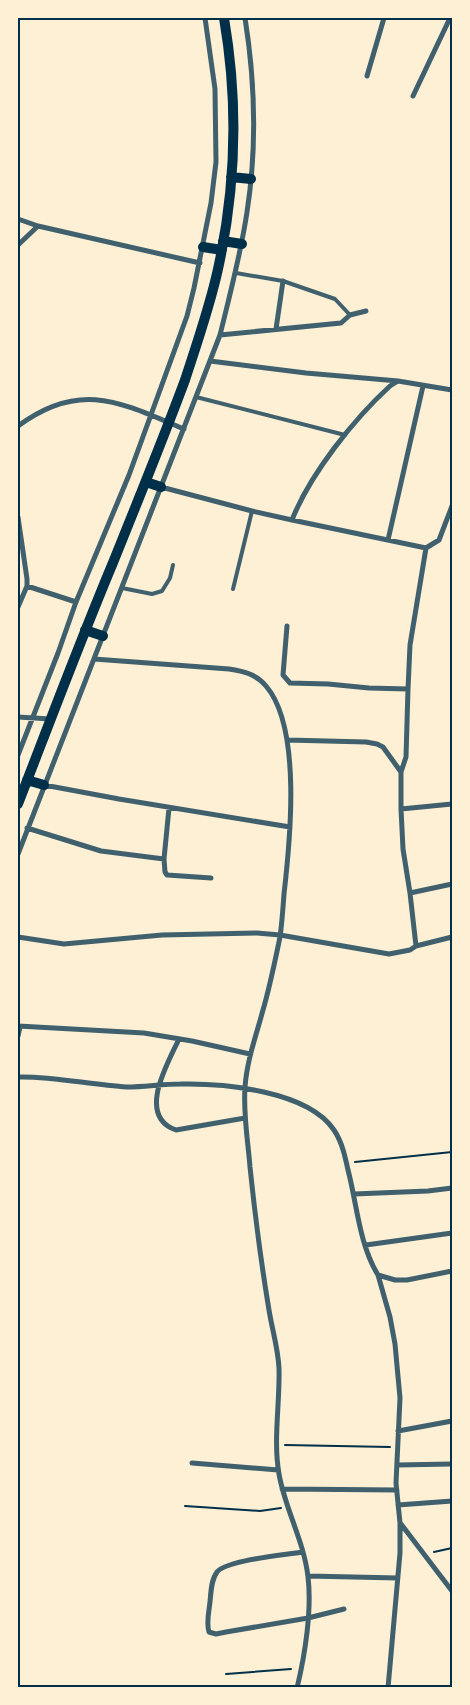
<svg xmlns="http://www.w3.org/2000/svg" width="470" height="1705" font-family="Arial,sans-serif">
  <rect width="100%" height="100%" fill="#fdf0d5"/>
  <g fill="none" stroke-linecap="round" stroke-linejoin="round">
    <!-- path -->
    <path stroke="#003049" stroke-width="2" d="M355 1162 452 1152
      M285 1445 390 1447
      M185 1506 260 1511 281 1508
      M434 1552 452 1548
      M226 1674 291 1669"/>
    <!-- service -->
    <path stroke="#3f606c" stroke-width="4" d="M236 273 283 281 335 299 350 315
      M196 397 345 435
      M122 588 152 594 162 591 170 578 173 565
      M233 589 252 511"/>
    <!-- minor -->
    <path stroke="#3f606c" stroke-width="5" d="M367 76 384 18
      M413 96 450 18
      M18 219 38 226
      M18 245 38 226 200 263
      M276 329 283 281
      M220 335 341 323 350 315 366 311
      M210 361 306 373 398 381
      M18 426C80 380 120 402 184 429
      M161 487 252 511 292 520C310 474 354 419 390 386L398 381 452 390
      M18 517 27 579V586L18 607
      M292 520 426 548
      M388 540 423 386
      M27 586 76 602
      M287 626 283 675 290 683 328 684 369 688 408 689 410 645 426 548 439 540 452 506
      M94 659 229 669C243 671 256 674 266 686 302 728 290 842 284 894 283 908 282 923 280 937 275 961 270 986 263 1010 256 1036 247 1060 245 1087 243 1114 248 1141 250 1167 255 1215 261 1262 269 1310 272 1329 278 1348 279 1368 280 1403 273 1440 279 1474 285 1509 304 1541 308 1577 312 1610 305 1655 297 1688
      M18 717 50 719
      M287 740 366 742 377 744 383 747 401 772V809L452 804
      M18 755 58 653 76 602 129 475 187 316 194 288 211 203 216 162 215 89 205 18
      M401 772 406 757 408 689
      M44 785 119 799 290 827
      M401 809 403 849 410 893
      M27 828 101 851 164 859 169 808
      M18 854 220 335C230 294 241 253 247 212 257 148 255 81 245 18
      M164 859 165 872 167 875 211 878
      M18 937 64 944 162 935 257 933 280 935 389 954 410 950 416 946 452 937
      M416 946 410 893 452 884
      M18 1026 144 1033 192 1041 250 1054
      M18 1036 20 1027
      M179 1039C168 1063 136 1116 176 1130L245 1118
      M18 1077C54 1076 90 1085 127 1087 145 1087 162 1084 180 1084 224 1083 308 1091 334 1130 342 1142 345 1156 348 1170 357 1204 359 1244 378 1275L395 1280H407L452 1271
      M354 1194 428 1191 452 1188
      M366 1245 452 1233
      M378 1275 390 1317 395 1344 400 1398 396 1483 400 1523V1553L388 1688
      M398 1431 452 1421
      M192 1463 278 1470
      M397 1465 452 1464
      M282 1489 397 1490
      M398 1505 452 1501
      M401 1524 452 1591
      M302 1552C286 1555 226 1560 217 1572 211 1580 211 1592 210 1602 209 1611 206 1623 209 1632L216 1634 226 1632 308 1618 344 1609
      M308 1576 398 1578"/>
    <!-- secondary -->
    <path stroke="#003049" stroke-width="10" d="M231 177 251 179
      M223 241 242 244
      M203 247 222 250
      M146 482 161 487
      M85 630 103 636
      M27 780 44 785
      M18 804C49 724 79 644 112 565 137 503 162 442 185 380 197 343 210 306 218 269 236 187 238 100 224 18"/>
  </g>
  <!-- border -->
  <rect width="470" height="1705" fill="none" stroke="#fdf0d5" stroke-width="38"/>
  <rect x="19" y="19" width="432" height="1667" fill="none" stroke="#003049" stroke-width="2"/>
</svg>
